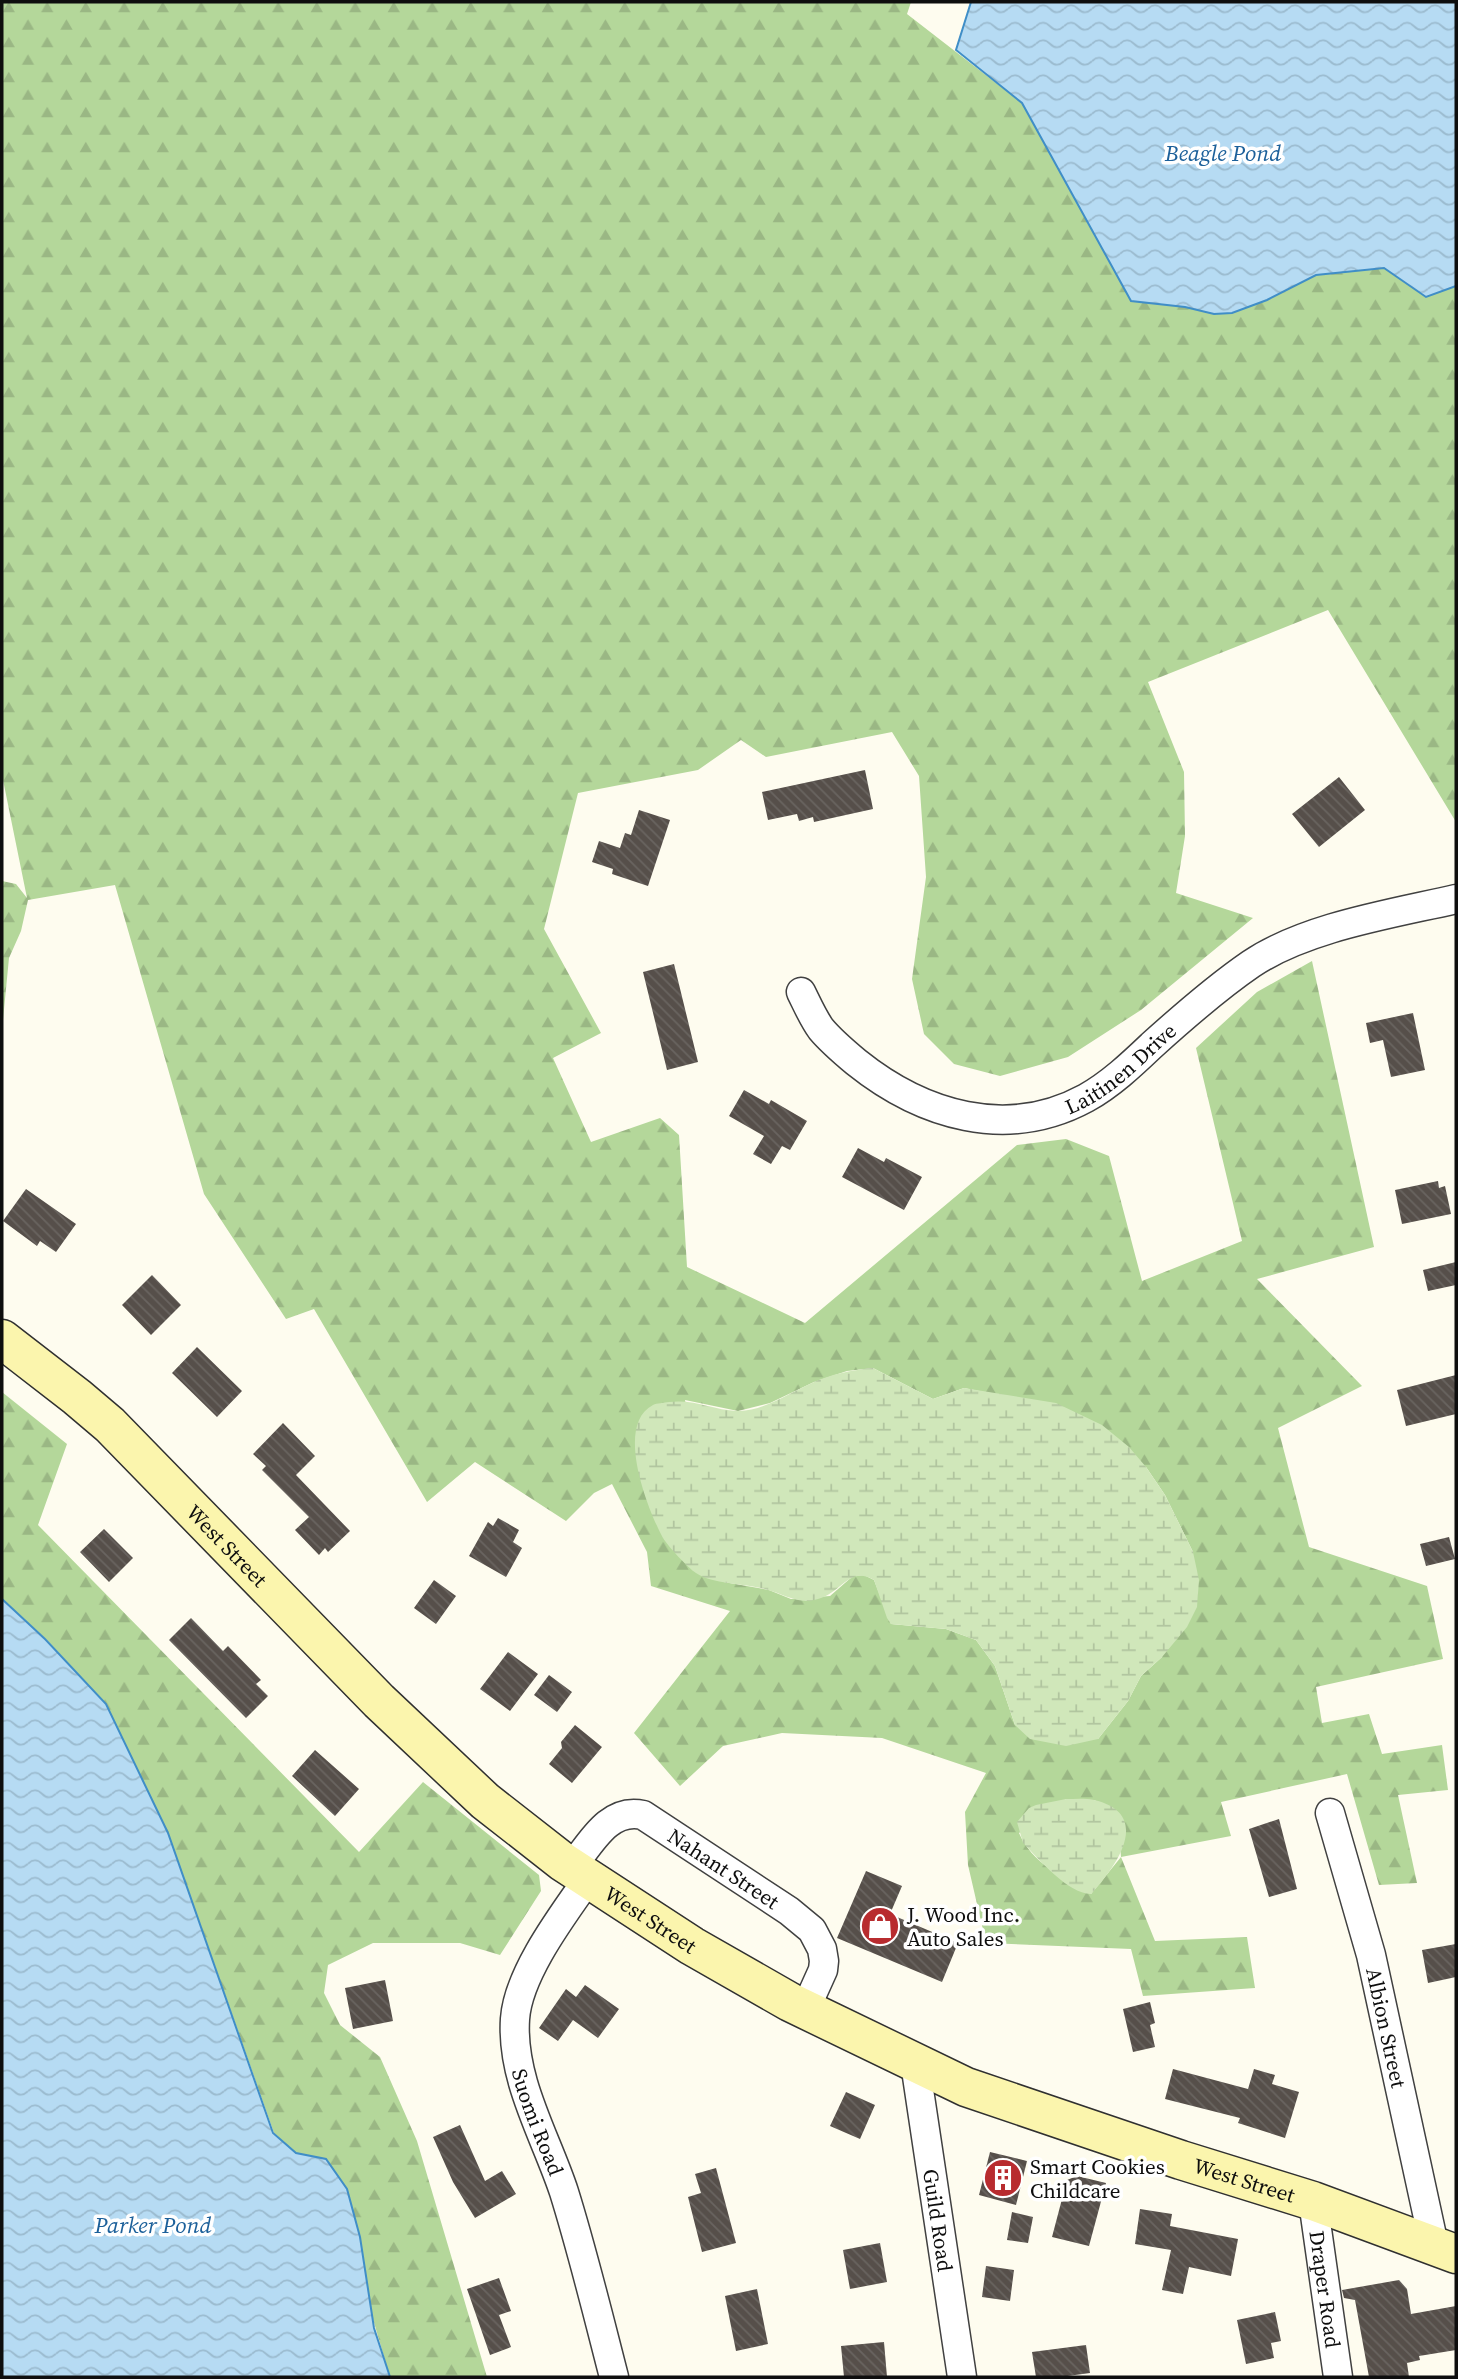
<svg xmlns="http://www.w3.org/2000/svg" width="1458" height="2379" font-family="'Source Serif 4',serif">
  <defs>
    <pattern id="forest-firs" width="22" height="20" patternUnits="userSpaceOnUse" patternTransform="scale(1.75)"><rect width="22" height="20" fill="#b4d79a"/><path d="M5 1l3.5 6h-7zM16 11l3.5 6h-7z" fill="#9ab784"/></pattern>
    <pattern id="wetland-marsh" width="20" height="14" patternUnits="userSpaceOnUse" patternTransform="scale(1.75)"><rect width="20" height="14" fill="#d0e7ba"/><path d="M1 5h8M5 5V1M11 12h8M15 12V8" fill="none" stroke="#b1c59f"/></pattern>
    <pattern id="water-waves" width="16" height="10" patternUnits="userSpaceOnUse" patternTransform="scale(1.75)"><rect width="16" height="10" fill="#b6dbf3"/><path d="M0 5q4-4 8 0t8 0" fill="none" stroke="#9bbbcf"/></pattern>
    <pattern id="building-back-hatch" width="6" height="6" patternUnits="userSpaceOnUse" patternTransform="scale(1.75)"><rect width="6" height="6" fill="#564f4a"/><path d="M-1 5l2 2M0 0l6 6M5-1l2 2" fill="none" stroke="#696460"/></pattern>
  </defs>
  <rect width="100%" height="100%" fill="#fefcef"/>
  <!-- forest -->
  <path fill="url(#forest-firs)" fill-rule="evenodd" d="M2 2H911L907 14 1022 103 1132 301 1185 307 1214 314 1232 313 1267 300 1316 275 1384 268 1426 297 1456 286V822L1328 610 1148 682 1184 772 1185 836 1176 893 1253 918 1141 1010 1068 1057 1000 1076 954 1064 924 1034 912 979 926 877 919 776 892 732 766 757 741 740 698 770 578 793 544 929 601 1033 553 1058 591 1142 660 1118 679 1135 687 1267 805 1323 1017 1145 1066 1139 1109 1156 1142 1281 1242 1241 1196 1048 1257 992 1312 961 1374 1247 1257 1279 1362 1386 1278 1428 1309 1547 1427 1586 1443 1659 1316 1687 1322 1723 1369 1714 1382 1754 1442 1745 1448 1790 1398 1795 1417 1883 1379 1885 1347 1774 1221 1802 1231 1836 1121 1857 1155 1941 1247 1937 1255 1988 1143 1996 1131 1949 986 1943 968 1865 965 1812 986 1773 882 1738 782 1733 723 1746 680 1786 634 1733 730 1611 651 1586 647 1552 612 1484 594 1493 566 1521 475 1462 427 1502 314 1309 286 1319 204 1194 115 885 28 900 21 931 9 958 2 1030V881L16 884 27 898 2 775ZM873 1368 933 1399 964 1388 1004 1396 1146 1467 1165 1495 1193 1552 1162 1657 1141 1676 1128 1701 1098 1739 1015 1725 995 1666 976 1640 946 1629 891 1624 874 1580 864 1575 853 1576 830 1596 791 1599 769 1590 724 1582 685 1400 738 1411 770 1403 814 1382 847 1371ZM1066 1799 1094 1800 1117 1811 1121 1857 1091 1894C1064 1879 1031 1862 1019 1833Z
    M2 1392 67 1444 38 1525 359 1852 423 1782 539 1875 541 1891 500 1955 460 1943H373L328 1965 324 1993 340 2025 380 2057 417 2141 487 2377H390L326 2159 296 2153 274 2133 168 1833 106 1704 46 1639 2 1599Z"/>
  <!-- wetland -->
  <path fill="url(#wetland-marsh)" d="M873 1368 933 1399 964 1388 1056 1403 1102 1425 1129 1447 1146 1467 1165 1495 1193 1552 1199 1580 1197 1607 1187 1627 1162 1657 1141 1676 1128 1701 1098 1739 1066 1746 1030 1739 1015 1725 995 1666 976 1640 946 1629 891 1624 887 1618 874 1580C848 1565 842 1595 814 1600 798 1604 783 1594 768 1590 747 1583 714 1585 696 1573 688 1568 668 1546 663 1538 648 1510 614 1425 653 1405 657 1403 664 1403 669 1402 695 1399 713 1410 737 1411 762 1412 789 1393 812 1383 831 1374 852 1370 873 1368Z
    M1066 1799C1075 1799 1085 1798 1094 1800 1154 1814 1116 1867 1091 1894 1067 1893 1040 1860 1023 1843L1017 1822 1029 1808 1036 1805Z"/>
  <!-- water -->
  <path fill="url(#water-waves)" stroke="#408ec7" stroke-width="2" d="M971 2H1456V286L1426 297 1384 268 1316 275 1267 300 1232 313 1214 314 1185 307 1131 301 1022 103 956 50Z
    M2 1599 45 1639 106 1704 168 1833 273 2133 296 2153 326 2159 347 2189 360 2237 374 2328 390 2377H2Z"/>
  <!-- building -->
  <path fill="url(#building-back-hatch)" d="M865 770 873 809 814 822 813 817 799 821 797 814 768 820 762 792Z
    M1339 777 1365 810 1319 847 1292 814Z
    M639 810 670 820 648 886 612 874 613 869 592 862 599 841 620 848 625 833 631 835Z
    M674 964 698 1062 667 1070 643 972Z
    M1413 1013 1425 1070 1391 1077 1383 1040 1370 1043 1366 1023Z
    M744 1090 769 1104 771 1100 807 1121 790 1150 782 1146 771 1164 753 1154 764 1136 729 1116Z
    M858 1148 884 1162 886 1158 922 1177 904 1210 842 1177Z
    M1438 1181 1439 1188 1445 1186 1451 1214 1402 1224 1395 1190Z
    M26 1189 76 1224 56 1252 40 1241 37 1246 3 1221Z
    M1456 1262V1285L1428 1291 1423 1270Z
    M152 1275 181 1305 151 1335 122 1305Z
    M197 1347 242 1391 217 1417 172 1373Z
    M1456 1375V1414L1406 1426 1397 1390Z
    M283 1423 315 1456 296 1475 350 1531 328 1552 325 1548 319 1555 295 1530 309 1517 262 1470 266 1466 253 1454Z
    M498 1518 519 1530 513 1542 522 1548 506 1577 469 1556 488 1522 493 1526Z
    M104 1529 133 1558 109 1582 80 1552Z
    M1449 1537 1455 1559 1426 1566 1420 1544Z
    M434 1580 456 1596 436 1624 414 1608Z
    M191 1618 223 1651 228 1646 261 1680 256 1684 268 1696 246 1718 169 1640Z
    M508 1652 538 1674 510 1711 480 1689Z
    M549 1675 572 1692 557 1712 534 1695Z
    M575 1725 602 1747 572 1783 549 1764 562 1748 561 1742Z
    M315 1750 359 1789 335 1816 292 1776Z
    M1279 1819 1297 1889 1269 1897 1249 1829Z
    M866 1871 902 1886 890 1914 958 1943 942 1982 837 1938Z
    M1456 1944V1977L1428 1983 1422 1950Z
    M385 1980 393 2021 353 2029 345 1988Z
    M585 1985 619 2009 598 2038 573 2020 558 2041 539 2028 566 1989 576 1997Z
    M1150 2002 1155 2023 1150 2025 1155 2047 1133 2052 1123 2009Z
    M1173 2069 1248 2089 1254 2069 1275 2075 1272 2084 1299 2092 1285 2138 1238 2123 1240 2118 1165 2099Z
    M846 2092 875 2105 860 2139 830 2126Z
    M460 2125 485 2181 502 2171 516 2194 475 2218 453 2182 433 2137Z
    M990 2152 1027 2161 1016 2205 979 2195Z
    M716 2168 736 2243 702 2252 688 2197 701 2193 695 2174Z
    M1077 2176 1106 2183 1089 2246 1052 2237 1067 2180Z
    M1140 2209 1172 2214 1170 2226 1238 2239 1231 2276 1189 2267 1183 2294 1162 2290 1171 2250 1135 2244Z
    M1012 2212 1033 2217 1028 2243 1007 2240Z
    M880 2243 887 2282 850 2289 843 2250Z
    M986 2266 1014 2270 1010 2301 982 2297Z
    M499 2278 511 2311 499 2315 511 2347 490 2355 467 2289Z
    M1399 2280 1407 2289 1411 2314 1456 2306V2350L1419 2356 1420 2360 1407 2363 1409 2377H1369L1355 2300 1344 2298 1342 2290Z
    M757 2289 768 2344 736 2351 725 2296Z
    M1275 2312 1281 2341 1271 2343 1274 2358 1246 2364 1237 2320Z
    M884 2342 887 2377H844L841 2346Z
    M1086 2345 1090 2373 1060 2377H1036L1032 2352Z"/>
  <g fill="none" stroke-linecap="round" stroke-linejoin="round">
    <!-- minor casing -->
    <g stroke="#414141" stroke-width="31">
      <g id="minor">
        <path id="s1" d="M801 992C807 1004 813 1018 821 1029 831 1041 844 1052 856 1062 922 1115 1007 1141 1086 1098 1111 1084 1132 1064 1152 1045 1183 1017 1216 988 1251 964 1306 927 1391 914 1456 899"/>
        <path id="s2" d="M1330 1813 1371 1955 1434 2245"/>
        <path id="s3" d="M571 1868C590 1845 608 1807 643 1815L789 1911 812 1930 822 1949 824 1961 823 1970 805 2010"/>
        <path id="s4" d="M588 1879C562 1916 518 1974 515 2019 511 2080 546 2137 564 2192 583 2253 598 2315 614 2377"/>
        <path id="s5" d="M915 2063 962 2377"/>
        <path id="s6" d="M1313 2201 1338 2377"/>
      </g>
    </g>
    <!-- secondary casing -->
    <g stroke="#303030" stroke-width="41">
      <g id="secondary">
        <path id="s7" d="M2 1339 77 1397 110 1425 379 1701 485 1801 563 1862 692 1946 790 2002 966 2087 1181 2160 1313 2201 1456 2254"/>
      </g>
    </g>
    <!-- minor -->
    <use href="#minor" stroke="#fff" stroke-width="28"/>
    <!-- secondary -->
    <use href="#secondary" stroke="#fbf5ad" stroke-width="38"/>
  </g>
  <!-- icons -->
  <defs>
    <g id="shop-disc" transform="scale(2.0125)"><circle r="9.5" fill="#b82c2f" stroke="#fff"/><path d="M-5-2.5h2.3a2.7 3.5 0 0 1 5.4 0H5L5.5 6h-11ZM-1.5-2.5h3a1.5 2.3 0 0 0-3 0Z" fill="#fff"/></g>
    <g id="building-disc" transform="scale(2.0125)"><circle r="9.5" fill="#b82c2f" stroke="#fff"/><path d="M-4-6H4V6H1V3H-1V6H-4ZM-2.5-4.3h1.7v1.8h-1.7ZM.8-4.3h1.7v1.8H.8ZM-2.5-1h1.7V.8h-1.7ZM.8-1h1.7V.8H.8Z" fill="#fff"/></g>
  </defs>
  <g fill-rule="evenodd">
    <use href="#shop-disc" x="880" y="1926"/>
    <use href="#building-disc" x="1003" y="2178"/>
  </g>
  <g text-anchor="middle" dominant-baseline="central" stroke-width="7" stroke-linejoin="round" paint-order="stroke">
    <!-- street labels -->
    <g font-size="21" fill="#0e0e0e" stroke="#fff">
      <text stroke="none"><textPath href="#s1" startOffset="383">Laitinen Drive</textPath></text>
      <text stroke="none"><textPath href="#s7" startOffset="306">West Street</textPath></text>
      <text stroke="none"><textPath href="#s3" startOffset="192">Nahant Street</textPath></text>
      <text stroke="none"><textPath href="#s7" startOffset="873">West Street</textPath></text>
      <text stroke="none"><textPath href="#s2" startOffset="222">Albion Street</textPath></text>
      <text stroke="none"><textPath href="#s4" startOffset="266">Suomi Road</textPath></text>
      <text stroke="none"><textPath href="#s7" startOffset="1524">West Street</textPath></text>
      <text stroke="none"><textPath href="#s5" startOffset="159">Guild Road</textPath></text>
      <text stroke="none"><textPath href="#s6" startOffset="89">Draper Road</textPath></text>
    </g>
    <!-- poi labels -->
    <g font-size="21" fill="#0e0e0e" stroke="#fff" text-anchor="start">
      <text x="907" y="1914">J. Wood Inc.<tspan x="907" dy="24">Auto Sales</tspan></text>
      <text x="1030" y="2166">Smart Cookies<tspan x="1030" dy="24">Childcare</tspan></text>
    </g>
    <!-- water labels -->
    <g font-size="23" font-style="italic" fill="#1c609a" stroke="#fff">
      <text x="1223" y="153">Beagle Pond</text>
      <text x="153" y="2225">Parker Pond</text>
    </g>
  </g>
  <!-- border -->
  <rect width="1458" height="2379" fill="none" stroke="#0e0e0e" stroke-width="7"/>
</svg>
